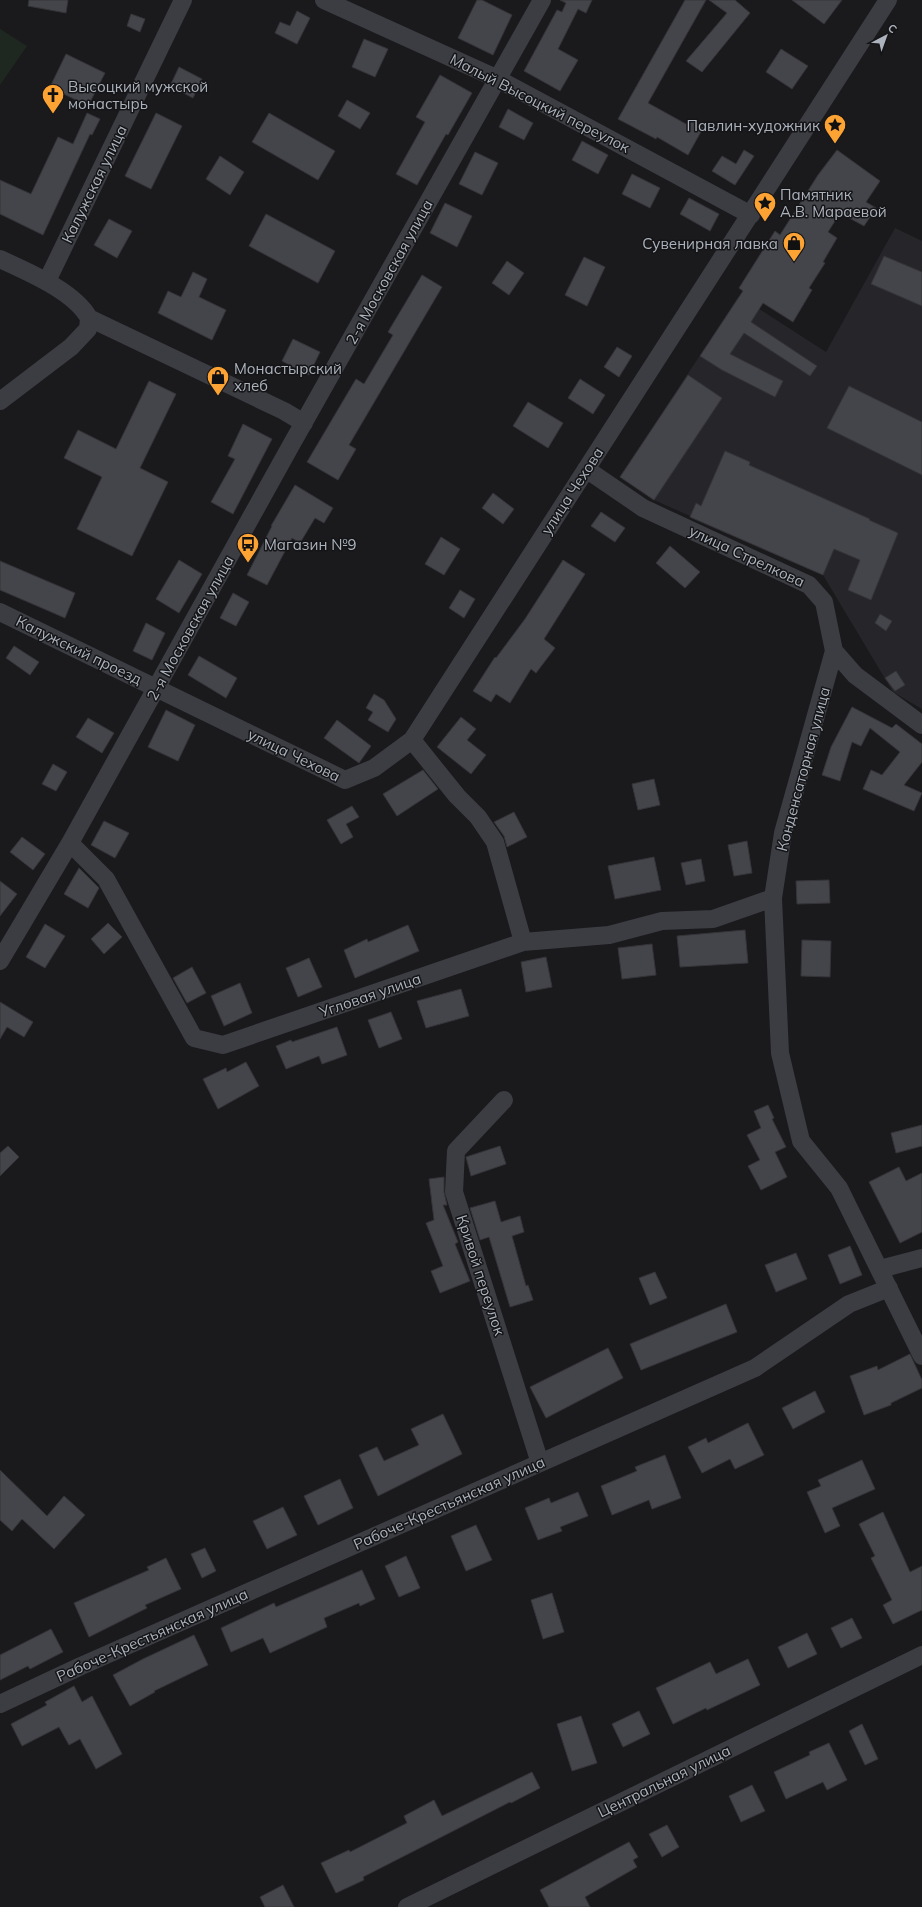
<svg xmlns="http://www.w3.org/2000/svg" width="922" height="1907" font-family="Mulish,sans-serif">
  <rect width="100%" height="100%" fill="#1a1a1d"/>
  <!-- built -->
  <path fill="#26262a" d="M895 228 922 241V709L893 692 823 575 654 500 620 477 739 296 826 352Z"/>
  <!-- green -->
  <path fill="#1f2820" d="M0 29 27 46 0 85Z"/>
  <!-- building -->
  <path fill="#44454a" stroke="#343439" d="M29 0H68L66 13 28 6Z
    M477 0H482L512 15 493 55 458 38Z
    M560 0H592L586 13 578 9 558 49 578 60 560 91 524 71 557 10 562 12 566 3Z
    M685 0H706L648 103 686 124 689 119 703 128 688 155 657 137 656 139 618 119Z
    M709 0H735L750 13 702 72 686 61 727 13Z
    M792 0H842L824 24Z
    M297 11 310 18 297 44 275 33 280 22 290 26Z
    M131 14 145 19 140 32 127 26Z
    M364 39 388 49 375 77 352 67Z
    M781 49 808 66 792 89 766 72Z
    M66 54 105 73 88 106 50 87Z
    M179 67 202 79 193 98 170 86Z
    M440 75 472 93 448 135 446 134 417 185 396 174 425 122 416 117Z
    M347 100 370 113 360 129 338 116Z
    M508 109 533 123 524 140 499 127Z
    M87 113 100 119 92 135 90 134 43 235 0 214V180L31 194 58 137 73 144Z
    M156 113 182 126 151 189 125 176Z
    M269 113 335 151 318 180 252 142Z
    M582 141 608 155 598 174 572 160Z
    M744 150 754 156 735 185 712 171 722 156 736 164Z
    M837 150 880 181 866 202 876 208 864 226 840 213 828 232 837 238 823 262 825 263 809 288 812 290 793 322 763 303 751 322 817 366 810 376 744 333 730 354 783 381 775 397 722 370 700 356 743 291 739 288 775 231 780 235 818 175Z
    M475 152 498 163 482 195 459 184Z
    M220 156 244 172 230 195 206 179Z
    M632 174 660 188 650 208 622 194Z
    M689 198 719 214 710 231 680 214Z
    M445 203 472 216 457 247 430 233Z
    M266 214 335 251 318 283 249 246Z
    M109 219 132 231 117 258 94 245Z
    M884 256 922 272V306L871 284Z
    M584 257 605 267 587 306 565 295Z
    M507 261 524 273 509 295 492 283Z
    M193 272 207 279 199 297 226 310 212 340 158 313 168 291 181 297Z
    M422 275 442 287 349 445 356 449 338 480 307 462 356 379 364 384 393 335 388 332Z
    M293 339 320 352 309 375 282 361Z
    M617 347 632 356 619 377 604 367Z
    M688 375 722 398 654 500 620 477Z
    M580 379 605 395 593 414 568 398Z
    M149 381 176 394 140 468 168 482 132 556 77 529 102 477 64 458 78 430 116 449Z
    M849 386 922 422V475L827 428Z
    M528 402 563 423 548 448 513 426Z
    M243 424 272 439 233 514 211 502 235 459 228 456Z
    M725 451 750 462 749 465 870 519 869 520 898 533 871 600 848 590 860 560 834 549 823 575 690 517 696 503 701 506Z
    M295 485 333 508 324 523 315 518 300 543 292 538 267 585 247 575 272 526H271Z
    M493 493 514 509 503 524 482 508Z
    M601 512 625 528 615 542 591 526Z
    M441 537 460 549 444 575 425 564Z
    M670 546 700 572 685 588 656 563Z
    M179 560 202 574 179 613 156 599Z
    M563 560 585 574 544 639 555 648 536 673 531 669 510 703 496 694 491 702 473 691 495 657 496 658 525 619Z
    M0 561 75 593 65 618 0 590Z
    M460 590 475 599 464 618 449 608Z
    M233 593 249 602 236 626 220 618Z
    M880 614 892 621 886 631 875 623Z
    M146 623 165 633 152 660 133 651Z
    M14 646 39 662 30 675 6 658Z
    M199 656 237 678 226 698 188 675Z
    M896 671 905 685 895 691 885 678Z
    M374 694 384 700 396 719 388 732 368 720 373 712 366 708Z
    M852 707 892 728 896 724 922 744V762L904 785 922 793 914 811 863 789 871 770 882 775 900 752 870 728 861 746 852 742 840 781 822 775 831 747Z
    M166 710 195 725 178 761 148 747Z
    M461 717 476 729 467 740 486 755 471 774 437 747Z
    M88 718 114 733 102 753 76 737Z
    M337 720 371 746 359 763 324 738Z
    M53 764 67 772 56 791 42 784Z
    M423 770 438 789 397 816 383 794Z
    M654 779 660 805 638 810 632 784Z
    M352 806 359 817 346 824 353 837 341 844 327 820Z
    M514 812 527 837 507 847 504 836 494 822Z
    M104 821 129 833 115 858 91 845Z
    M22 837 45 854 33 870 10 852Z
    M747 841 752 873 734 876 728 845Z
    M654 857 661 890 615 899 608 866Z
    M701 859 705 881 686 885 681 863Z
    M79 868 99 888 88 908 64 894Z
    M829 880 830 903 797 904 796 881Z
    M0 881 17 894 0 916Z
    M108 923 122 937 104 954 91 939Z
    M45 924 65 936 45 968 26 957Z
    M408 925 419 951 355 978 344 950 367 939 368 942Z
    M745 930 748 963 680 967 677 936Z
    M802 940 831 941 830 977 801 976Z
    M652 944 656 975 622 979 618 948Z
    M546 957 552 987 526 992 521 962Z
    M309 958 322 987 298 997 286 968Z
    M192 967 206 993 187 1003 173 978Z
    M240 983 252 1013 224 1026 211 996Z
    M461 989 469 1016 426 1028 417 1001Z
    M0 1002 33 1022 24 1037 7 1027 0 1039Z
    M391 1012 402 1039 379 1048 368 1020Z
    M337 1027 347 1055 322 1064 319 1056 286 1069 276 1046 291 1040 292 1042Z
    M246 1062 259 1086 218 1109 203 1079 226 1068 227 1072Z
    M768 1105 774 1118 772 1119 786 1147 775 1152 787 1177 761 1190 748 1166 760 1160 747 1135 761 1128 754 1111Z
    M922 1125V1146L896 1153 891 1133Z
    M8 1146 19 1157 0 1176V1153Z
    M500 1146 506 1164 471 1176 466 1157Z
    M899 1167 906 1181 922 1173V1232L900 1243 869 1182Z
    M444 1177V1192L447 1205H443L458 1242 455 1244 470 1281 440 1293 431 1271 443 1266 426 1223 434 1220 429 1179Z
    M495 1201 501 1222 520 1216 524 1232 512 1236 526 1286 528 1285 533 1300 510 1307 489 1237 480 1240 470 1208Z
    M850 1246 862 1275 840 1284 828 1255Z
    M796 1253 807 1279 776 1292 765 1265Z
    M655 1272 667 1298 650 1305 639 1278Z
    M726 1304 737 1332 641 1370 630 1344Z
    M608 1348 623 1378 546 1418 530 1387Z
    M910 1354 922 1380V1388L891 1403V1405L864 1415 850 1376 877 1366 878 1370Z
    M815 1391 825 1412 793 1429 782 1408Z
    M443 1414 462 1454 378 1496 359 1455 377 1447 384 1461 419 1445 411 1429Z
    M748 1423 764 1455 735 1469 730 1459 702 1473 688 1447 706 1438 708 1443Z
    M665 1455 681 1498 652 1509 649 1500 612 1515 601 1486 637 1471 635 1467Z
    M862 1460 875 1489 832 1508 840 1526 825 1533 807 1492 821 1486 818 1480Z
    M0 1470 47 1516 64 1496 85 1515 54 1549 22 1519 12 1531 0 1520Z
    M340 1479 353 1508 318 1525 304 1496Z
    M578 1492 588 1516 560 1527 562 1531 538 1540 525 1508 549 1498 551 1503Z
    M283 1507 297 1535 267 1549 253 1521Z
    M883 1512 910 1572 922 1566V1610L893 1624 883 1605 892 1600 871 1558 875 1556 859 1524Z
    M476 1525 492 1560 466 1571 451 1536Z
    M205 1548 216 1571 202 1578 191 1554Z
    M406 1556 420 1588 399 1597 385 1566Z
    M166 1558 181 1589 145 1605 147 1608 89 1637 74 1603 149 1570 147 1567Z
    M362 1570 375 1599 360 1606 359 1603 324 1618 327 1627 270 1653 263 1638 231 1652 221 1628 274 1603 276 1607Z
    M552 1593 564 1632 543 1639 531 1600Z
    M852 1618 862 1638 841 1648 831 1628Z
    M51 1629 63 1652 30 1669 28 1666 0 1680V1655Z
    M807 1633 817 1654 788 1668 778 1647Z
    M194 1635 208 1665 154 1691 155 1692 130 1706 113 1675 143 1659Z
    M748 1659 760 1685 707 1710 706 1708 673 1724 656 1688 710 1662 716 1674Z
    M74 1686 82 1702 92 1696 122 1754 96 1769 80 1739 69 1745 59 1727 22 1746 11 1724 47 1705 45 1702Z
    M639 1711 650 1734 623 1747 612 1724Z
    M581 1716 597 1763 572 1771 557 1724Z
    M862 1724 878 1759 865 1765 849 1731Z
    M829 1743 847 1780 827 1790 823 1782 786 1799 774 1772 810 1755 809 1752Z
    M532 1772 540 1788 511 1803 510 1802 363 1877 364 1880 336 1893 321 1863 349 1850 350 1852 407 1823 404 1816 434 1800 442 1816Z
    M752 1785 765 1811 741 1822 729 1796Z
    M667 1825 679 1847 662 1857 649 1834Z
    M629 1842 638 1857 633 1860 637 1867 585 1897 590 1907H549L540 1890Z
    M283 1885 294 1907H265L260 1897Z"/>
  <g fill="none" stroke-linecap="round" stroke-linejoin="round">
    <!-- minor -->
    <path stroke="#3b3d42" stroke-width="18" d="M324 0 498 79 751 215
      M0 259C28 272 74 291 89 318L284 411 304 423
      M47 281 183 0
      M0 401 71 347 88 329 89 318
      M586 469 643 508 809 585 824 602 834 651 855 675 922 725
      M0 612 345 780 374 768 412 740 888 0
      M834 651 783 833 773 898 780 1053 801 1141 839 1188 922 1356
      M412 740 457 796 478 817 495 842 523 942
      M70 843 106 879 194 1038 223 1045 523 942 609 935 662 921 713 919 773 898
      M0 961 70 843 290 447 542 0
      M504 1100 456 1151 454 1192 540 1463
      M880 1269 922 1258
      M0 1704 81 1666 755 1368 849 1304 889 1288
      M407 1907 922 1655"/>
  </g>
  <!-- icons -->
  <defs>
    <g id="church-pin" transform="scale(1.15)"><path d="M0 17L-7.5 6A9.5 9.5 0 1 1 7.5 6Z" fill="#fca333" stroke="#151518"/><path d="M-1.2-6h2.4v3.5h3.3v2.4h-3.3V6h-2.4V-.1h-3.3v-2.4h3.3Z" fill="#111"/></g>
    <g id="sight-pin" transform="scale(1.15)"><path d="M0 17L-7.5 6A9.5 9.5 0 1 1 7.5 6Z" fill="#fca333" stroke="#151518"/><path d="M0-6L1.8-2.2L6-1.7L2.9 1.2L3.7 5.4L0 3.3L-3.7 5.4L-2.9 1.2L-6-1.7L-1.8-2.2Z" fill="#111"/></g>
    <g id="shop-pin" transform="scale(1.15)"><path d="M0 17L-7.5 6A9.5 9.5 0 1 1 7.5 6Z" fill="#fca333" stroke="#151518"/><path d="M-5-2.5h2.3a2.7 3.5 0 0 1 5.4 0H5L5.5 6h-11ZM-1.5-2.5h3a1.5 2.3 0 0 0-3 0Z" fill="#111"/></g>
    <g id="bus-pin" transform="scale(1.15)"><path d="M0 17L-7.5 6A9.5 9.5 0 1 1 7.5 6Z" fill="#fca333" stroke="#151518"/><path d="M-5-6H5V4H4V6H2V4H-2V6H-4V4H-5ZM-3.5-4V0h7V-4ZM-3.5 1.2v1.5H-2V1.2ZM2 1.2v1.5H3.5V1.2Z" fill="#111"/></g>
  </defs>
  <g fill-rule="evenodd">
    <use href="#church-pin" x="53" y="95"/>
    <use href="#sight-pin" x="835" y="125"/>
    <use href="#sight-pin" x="765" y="203"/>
    <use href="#shop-pin" x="794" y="243"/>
    <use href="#shop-pin" x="218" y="377"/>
    <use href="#bus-pin" x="248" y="544"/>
  </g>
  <g text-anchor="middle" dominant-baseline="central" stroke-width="3" stroke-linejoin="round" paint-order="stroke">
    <!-- poi labels -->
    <g font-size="15" fill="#acb3bd" stroke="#151518" text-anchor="start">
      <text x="68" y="86">Высоцкий мужской<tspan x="68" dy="17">монастырь</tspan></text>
      <text x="820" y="125" text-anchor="end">Павлин-художник</text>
      <text x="780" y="194">Памятник<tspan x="780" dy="17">А.В. Мараевой</tspan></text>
      <text x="778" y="243" text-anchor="end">Сувенирная лавка</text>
      <text x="234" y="368">Монастырский<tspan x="234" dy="17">хлеб</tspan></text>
      <text x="264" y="544">Магазин №9</text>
    </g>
    <!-- street labels -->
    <g font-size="15" fill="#acb3bd" stroke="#151518">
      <text transform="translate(540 103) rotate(27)">Малый Высоцкий переулок</text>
      <text transform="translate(94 184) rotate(-64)">Калужская улица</text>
      <text transform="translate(389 272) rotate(-61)">2-я Московская улица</text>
      <text transform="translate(572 491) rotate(-57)">улица Чехова</text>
      <text transform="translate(747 556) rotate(25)">улица Стрелкова</text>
      <text transform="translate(190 628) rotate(-61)">2-я Московская улица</text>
      <text transform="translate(79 650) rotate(26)">Калужский проезд</text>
      <text transform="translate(294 755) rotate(26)">улица Чехова</text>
      <text transform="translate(803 769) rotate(-75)">Конденсаторная улица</text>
      <text transform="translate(370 995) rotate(-19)">Угловая улица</text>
      <text transform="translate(481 1275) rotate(72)">Кривой переулок</text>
      <text transform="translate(449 1503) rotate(-24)">Рабоче-Крестьянская улица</text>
      <text transform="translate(152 1635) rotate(-24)">Рабоче-Крестьянская улица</text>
      <text transform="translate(664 1781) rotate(-26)">Центральная улица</text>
    </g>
  </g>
  <!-- north arrow -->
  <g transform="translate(886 36) rotate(41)" stroke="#151518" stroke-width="3" paint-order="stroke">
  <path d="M0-3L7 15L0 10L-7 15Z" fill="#acb3bd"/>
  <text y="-6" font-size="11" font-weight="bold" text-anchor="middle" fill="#acb3bd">С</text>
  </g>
</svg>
